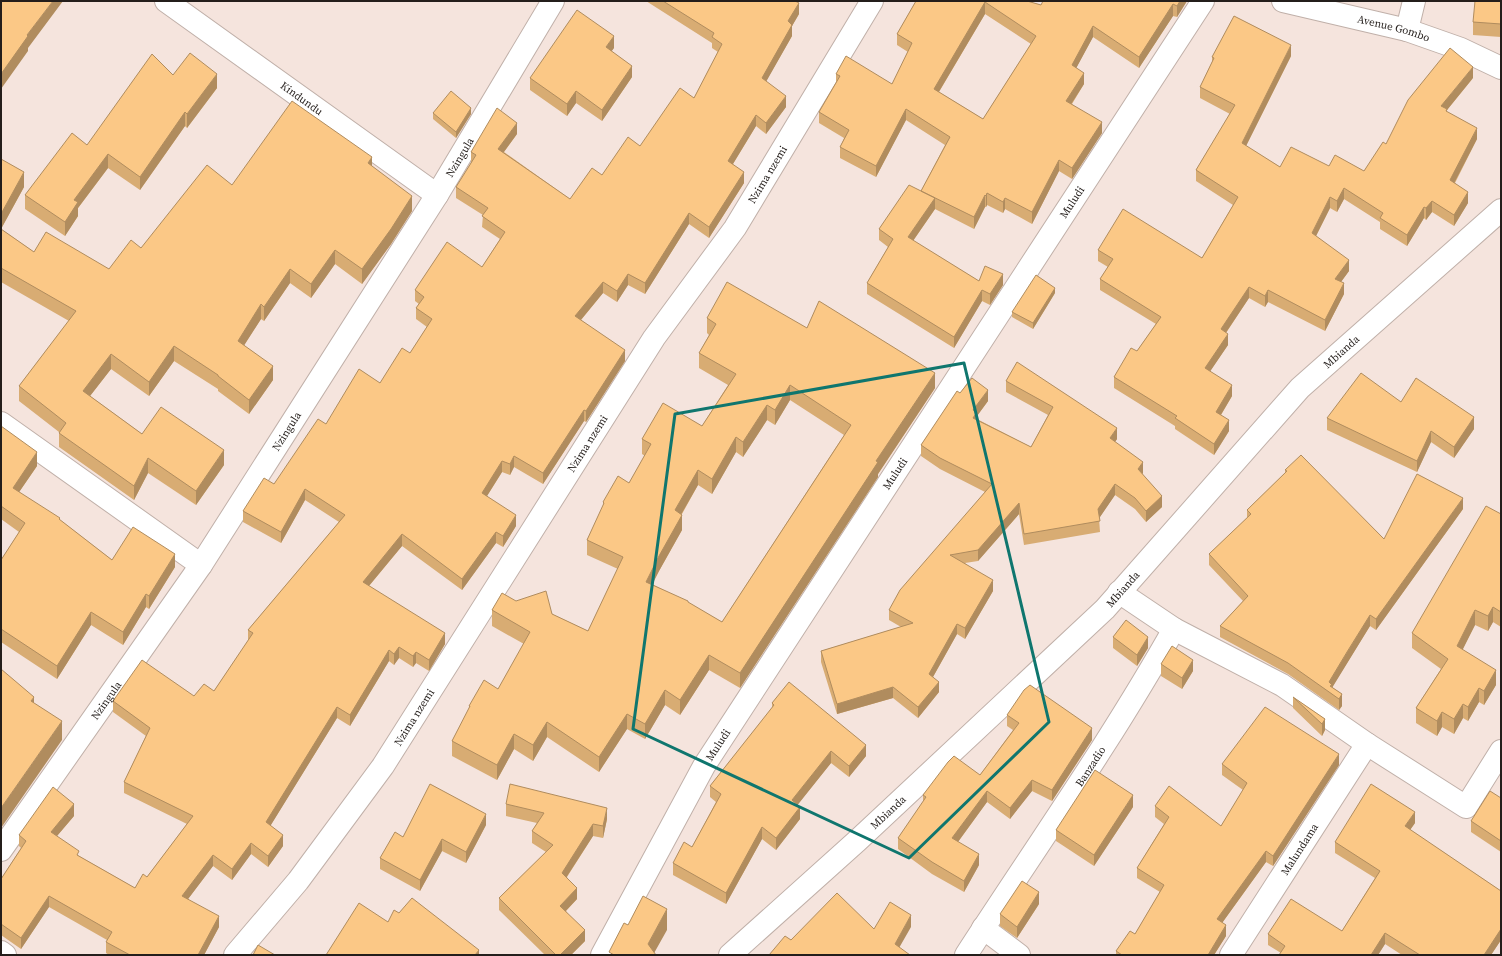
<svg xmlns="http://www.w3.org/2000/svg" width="1502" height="956" font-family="'Source Serif 4',serif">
  <rect width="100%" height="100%" fill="#f5e4dd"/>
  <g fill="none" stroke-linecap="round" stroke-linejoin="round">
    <!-- street casing -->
    <g stroke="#c0b0a9" stroke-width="24">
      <g id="street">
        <path id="s1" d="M166 1 437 195"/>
        <path id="s2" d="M1283 1 1407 30 1461 49 1501 68"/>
        <path d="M1407 30 1414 1"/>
        <path d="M1 423 201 565"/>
        <path d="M1174 629 1282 685 1367 744 1466 807 1501 751"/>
        <path id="s3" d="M1 850 201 565 437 195 553 1"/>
        <path d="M983 928 1019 955"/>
        <path d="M1 952 5 955"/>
        <path id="s4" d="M235 955 298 881 383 766 654 338 735 228 872 1"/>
        <path id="s5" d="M602 955 704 766 1203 1"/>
        <path id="s6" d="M966 955C1036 847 1111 741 1174 629L1119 592"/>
        <path id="s7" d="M1231 955 1367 744"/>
      </g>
    </g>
    <!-- secondary casing -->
    <g stroke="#c0b0a9" stroke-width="24">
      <g id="secondary">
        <path id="s8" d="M730 955 857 841 1105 609 1300 388 1501 210"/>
      </g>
    </g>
    <!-- street -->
    <use href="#street" stroke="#fff" stroke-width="22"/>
    <!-- secondary -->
    <use href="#secondary" stroke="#fff" stroke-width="22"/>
  </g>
  <!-- wall -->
  <path fill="#d8ac73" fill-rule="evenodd" d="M646 1H795L799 14 792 26V36L766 81 786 107 766 134 756 126 733 164 744 183 709 238 689 224 645 294 628 285 617 302 603 293 581 320 625 361 586 422 584 421 543 484 514 467 510 475 502 472 487 496 516 526 503 547 496 543 462 590 402 546 369 586 445 644 429 671 416 663 413 667 399 658 394 665 389 661 350 726 337 718 270 826 283 846 268 867 251 854 232 880 213 866 188 899 219 927 204 955H109L106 953V942L107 940 49 907 21 949 1 935V879L21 848 19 846V835L74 816 57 836 79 856 135 888 147 877 187 824 124 793V782L146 736 113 712V701L194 696 214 691 248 641V630L339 522 305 500 281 543 243 522V511L274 484 326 424 380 383 410 353 427 327 416 319V308L419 304 415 301V290L482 267 500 239 482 227 483 215 456 198V187L471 163V152L517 134 504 152 570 199 640 146 694 98 718 52 712 48V43Z
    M916 1H1027L1041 5 1187 1 1177 17 1173 16 1139 68 1093 37 1076 68 1084 84 1072 104 1102 133 1072 179 1059 171 1032 224 1005 209 1003 213 987 205 986 207H985L974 229 935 209 913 241 979 281 1003 285 990 305 982 301 954 348 867 294V283L888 247 879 240V229L921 191 945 145 906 120 876 177 840 158V147L844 138 819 123V112L836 83V74L892 84 908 52 897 45V34ZM985 14 1031 44 983 119 939 92Z
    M1501 1V37L1473 35V22Z
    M614 48 611 51 632 77 602 121 576 103 567 116 530 90V78Z
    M1291 56 1246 146 1280 167 1329 166 1364 171 1386 144 1473 78 1447 110V112L1477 139 1455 183 1468 203 1454 226 1432 212 1426 220 1424 218 1407 246 1380 229V222L1344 199 1337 212 1330 208 1316 236 1349 271 1341 282 1344 294 1325 331 1268 302 1265 307 1249 298 1226 333 1228 345 1210 371 1232 396 1221 415 1229 431 1214 455 1175 429V426L1114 388V377L1137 351 1156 324 1100 290V279L1108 267 1098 261V250L1202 258 1233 205 1196 181V170L1230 114 1200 98V87L1212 62V57Z
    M173 75 217 88 187 128 185 126 140 190 108 168 78 208V216L65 236 25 209V195Z
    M433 113 471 114 456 138 433 119Z
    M1 159 24 187 1 229 34 252 109 269 141 248 232 185 372 167 412 211 391 244 362 284 335 264 311 298 290 283 264 321 261 319 244 345 273 380 249 414 218 391V389L174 361 149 396 111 369 90 396 142 434 224 465 196 505 148 473 134 500 59 447V432L19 401V386L69 321 1 282Z
    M1055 293 1033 329 1012 317V312Z
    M707 318 807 328 935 388 878 474V477L740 688 709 670 680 715 665 705 645 739 627 729 599 772 547 737 533 761 514 749 497 780 452 756V741L469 709V706L498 689 524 644 492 626V610L516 601 552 614 588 631 618 569 587 555V540L603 507V502L629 483 645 456 642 454V439L702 426 728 385 699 368V353L709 335 707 333ZM790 400 844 435 722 622 688 603 652 584 659 571 682 530V514L698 485 712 494 736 452 743 457 767 420 775 425Z
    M1006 381 1117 439 1115 442 1143 473 1142 474 1162 507 1146 522 1135 509 1115 495 1099 518 1100 532 1024 545 1019 514 978 561 965 563 993 591 965 639 957 634 933 677 939 692 918 718 893 698 837 714 821 662V651L901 627 889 620V610L985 492 940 469 921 456V445L960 393 988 401 977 416V419L1031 447 1048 415 1006 392Z
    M1401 402 1474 429 1454 458 1431 442 1417 472 1327 430V418Z
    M1 426 37 466 19 492 60 520 112 560 175 567 149 609 146 607 123 645 91 625 57 679 1 642V560L19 532 1 519Z
    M1285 470 1384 539 1463 509 1376 630 1370 626 1332 687 1342 694V706L1339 710 1288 674 1220 637V626L1243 601 1209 565V554L1247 518V510L1285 473Z
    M1501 514V627L1493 622 1488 631 1475 625 1462 650 1496 685 1484 705 1479 702 1468 721 1463 718 1454 734 1442 727 1437 736 1416 723V708L1441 669 1412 648V633Z
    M1113 637 1148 648 1137 666 1113 648Z
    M1161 664 1193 671 1182 689 1161 676Z
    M1293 697 1325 719V730L1322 736 1293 708Z
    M772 703 866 756 849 777 831 763 797 805 800 819 776 850 762 839 726 904 673 875V863L692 847 716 802 710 797V786L772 708Z
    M1007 715 1092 740 1052 801 1032 791 1010 819 987 802 958 842 979 865 964 892 932 874 898 849V838L923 802V795L980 775 1013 730 1007 726Z
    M1222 764 1339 765 1273 866 1266 862 1222 923 1226 936 1214 955H1116V951L1135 934 1160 892 1137 878V868L1164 824 1155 817V806L1221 826 1243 790 1222 775Z
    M1501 798V852L1471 832V821Z
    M506 804 607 819 603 838 593 836 567 877 577 899 566 911 585 941 571 955H545L499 910V898L546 852 532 843V831L537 823 506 816Z
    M1133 807 1094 866 1056 841V830Z
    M1415 823 1410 830 1501 891V940L1491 955H1402L1385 944 1378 955H1279L1281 953 1268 945V934L1342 931 1375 878 1335 853V842Z
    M486 825 466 863 442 851 420 891 380 869V858L403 837Z
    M1039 904 1017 938 1000 926V914Z"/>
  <!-- shaded-wall -->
  <path fill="#b08c5e" d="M53 1H63L28 48V51L1 89V74L27 35Z
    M1180 1H1187L1177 17V6Z
    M985 2V14L934 100V89Z
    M799 3V14L792 26V36L762 89V78L788 21Z
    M1173 4V16L1139 68V57Z
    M1093 26V37L1072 76V65Z
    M614 36V48L606 59V47Z
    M1291 45V56L1242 154V143Z
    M632 66V77L602 121V110Z
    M1473 67V78L1447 110V120L1441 106Z
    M1084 73V84L1066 112V101Z
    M217 74V88L187 128V114Z
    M576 91V103L567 116V104Z
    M786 96V107L766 134V123Z
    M471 108V114L456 138V132Z
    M906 109V120L876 177V166Z
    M185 112V126L140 190V177Z
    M756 115V126L728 172V161Z
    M1102 122V133L1072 179V168Z
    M517 123V134L498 160V149Z
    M1477 128V139L1450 191V180Z
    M108 154V168L78 208V216L65 236V222L74 200Z
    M372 157V171L368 163Z
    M1059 160V171L1032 224V212Z
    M24 172V187L1 229V214Z
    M744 172V183L709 238V227Z
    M1344 188V199L1337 212V201Z
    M1468 192V203L1454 226V215Z
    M987 193V205L986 207V196Z
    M985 195V207L974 229V217Z
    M412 196V211L391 244 362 284V269Z
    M1330 197V208L1312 244V233Z
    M935 198V209L908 248V237Z
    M1005 198V209L1003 213V202Z
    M1432 201V212L1426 220V208Z
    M1424 207V218L1407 246V235Z
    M689 213V224L645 294V283Z
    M335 250V264L311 298V284Z
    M1349 260V271L1335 290V279Z
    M290 269V283L264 321V307Z
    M628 274V285L617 302V291Z
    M1003 274V285L990 305V294Z
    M603 282V293L575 327V316Z
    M1344 283V294L1325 331V320Z
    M1249 287V298L1221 340V329Z
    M1055 288V293L1033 329V323Z
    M982 290V301L954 348V337Z
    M1268 290V302L1265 307V296Z
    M261 304V319L238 355V341Z
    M1228 334V345L1205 379V368Z
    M174 346V361L149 396V382Z
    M625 350V361L586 422V411Z
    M111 354V369L83 405V391Z
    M273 366V380L249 414V400Z
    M935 373V388L878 474V477L740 688V673L876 461Z
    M790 385V400L775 425V410Z
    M1232 385V396L1216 423V412Z
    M988 390V401L977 416V423L973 428V410Z
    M767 405V420L743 457V442Z
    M584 410V421L543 484V473Z
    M1474 417V429L1454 458V447Z
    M1229 420V431L1214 455V444Z
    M1117 428V439L1110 449V438Z
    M1431 431V442L1417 472V461Z
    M736 437V452L712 494V479Z
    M224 450V465L196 505V491Z
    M37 452V466L13 501V488Z
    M514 456V467L510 475V464Z
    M148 458V473L134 500V486Z
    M502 461V472L482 504V493Z
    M1143 462V473L1138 480V469Z
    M698 470V485L675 525V510Z
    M1115 484V495L1098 520V509Z
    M305 489V500L281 543V532Z
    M1162 496V507L1146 522V511Z
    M1463 498V509L1376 630V619Z
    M1019 503V514L978 561V550Z
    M516 515V526L503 547V536Z
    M682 515V530L659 571 646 597V582L659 556Z
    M496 532V543L462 590V579Z
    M402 534V546L363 593V582Z
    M175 554V567L149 609V596Z
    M993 580V591L965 639V628Z
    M146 594V607L123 645V632Z
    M1493 607V622L1488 631V616Z
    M1475 610V625L1457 661V646Z
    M91 612V625L57 679V666Z
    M1370 615V626L1332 688 1329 682Z
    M957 624V634L929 684V674Z
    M445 633V644L429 671V660Z
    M1148 637V648L1137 666V655Z
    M399 647V658L394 665V654Z
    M389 650V661L350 726V715Z
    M416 652V663L413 667V656Z
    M709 655V670L680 715V700Z
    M1193 660V671L1182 689V678Z
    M1496 670V685L1484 705V691Z
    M939 682V692L918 718V707Z
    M893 687V698L837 714V704Z
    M1479 688V702L1468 721V707Z
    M665 690V705L645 739V724Z
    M1342 694V706L1339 710V699Z
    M34 697V717L31 701Z
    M1463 704V718L1454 734V719Z
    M337 707V718L266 833V822Z
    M1442 712V727L1437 736V721Z
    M627 714V729L599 772V757Z
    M1325 719V730L1322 736V724Z
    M62 721V740L1 828V808Z
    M547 722V737L533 761V745Z
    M1092 728V740L1052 801V790Z
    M514 734V749L497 780V765Z
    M866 745V756L849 777V766Z
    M831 751V763L792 812V800Z
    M1339 754V765L1273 866V856Z
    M1032 780V791L1010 819V808Z
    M987 791V802L952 850V838Z
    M1133 795V807L1094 866V855Z
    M74 804V816L51 843V832Z
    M800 807V819L776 850V838Z
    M607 808V819L603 838V826Z
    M1415 812V823L1405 837V826Z
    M486 814V825L466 863V852Z
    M593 824V836L562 884V873Z
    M762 827V839L726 904V893Z
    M283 835V846L268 867V856Z
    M442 839V851L420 891V880Z
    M251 843V854L232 880V869Z
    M1266 851V862L1217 930V919Z
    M979 854V865L964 892V881Z
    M213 855V866L182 907V896Z
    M577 888V899L560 917V906Z
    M1039 892V904L1017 938V927Z
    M49 896V907L21 949V938Z
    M667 909V930L653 955 648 944Z
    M911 915V927L895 955V944Z
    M219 916V927L204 955H198Z
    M1226 925V936L1214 955H1208Z
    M1501 929V940L1491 955H1484Z
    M585 930V941L571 955H560Z
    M1385 933V944L1378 955H1371Z
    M479 950V955H475Z"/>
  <!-- building -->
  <path fill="#fbc886" stroke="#b08c5e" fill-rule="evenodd" d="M1 1H53L27 35 28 36 1 74Z
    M663 1H795L799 3 788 21 792 25 762 78 786 96 766 123 756 115 728 161 744 172 709 227 689 213 645 283 628 274 617 291 603 282 575 316 625 350 586 411 584 410 543 473 514 456 510 464 502 461 482 493 516 515 503 536 496 532 462 579 402 534 363 582 445 633 429 660 416 652 413 656 399 647 394 654 389 650 350 715 337 707 266 822 283 835 268 856 251 843 232 869 213 855 182 896 219 916 198 955H130L106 942 112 932 49 896 21 938 1 924V879L26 841 19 835 53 787 74 804 51 832 79 851 77 855 135 888 143 874 147 877 193 816 124 782 150 728 113 701 142 660 194 696 204 684 214 691 253 633 248 630 345 515 305 489 281 532 243 511 264 478 274 484 318 419 326 424 359 369 380 383 402 348 410 353 432 319 416 308 424 297 415 290 447 242 482 267 505 232 482 216 488 208 456 187 476 155 471 152 497 108 517 123 498 149 570 199 592 168 602 175 628 137 640 146 680 88 694 98 722 44 712 37 714 33Z
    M916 1H1027L1041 5 1043 1H1180L1177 6 1173 4 1139 57 1093 26 1072 65 1084 73 1066 101 1102 122 1072 168 1059 160 1032 212 1005 198 1003 202 987 193 986 196 985 195 974 217 921 191 950 137 906 109 876 166 840 147 849 130 819 112 840 76 836 74 846 56 892 84 912 43 897 34ZM985 2 1036 36 983 119 934 89Z
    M1475 1H1501V24L1473 22Z
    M577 10 614 36 606 47 632 66 602 110 576 91 567 104 530 78Z
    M1234 16 1291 45 1242 143 1280 167 1291 147 1329 166 1335 155 1364 171 1383 142 1386 144 1408 100 1450 48 1473 67 1441 106 1447 109 1446 111 1477 128 1450 180 1468 192 1454 215 1432 201 1426 208 1424 207 1407 235 1380 218 1383 213 1344 188 1337 201 1330 197 1312 233 1349 260 1335 279 1344 283 1325 320 1268 290 1265 296 1249 287 1221 329 1228 334 1205 368 1232 385 1216 412 1229 420 1214 444 1175 418 1177 416 1114 377 1131 348 1137 351 1161 317 1100 279 1113 259 1098 250 1123 209 1202 258 1238 197 1196 170 1235 105 1200 87 1214 58 1212 57Z
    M190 53 217 74 187 114 185 112 140 177 108 154 74 200 78 202 65 222 25 195 72 133 87 145 152 54 173 75Z
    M451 91 471 108 456 132 433 113Z
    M292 101 372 157 368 163 412 196 391 229 362 269 335 250 311 284 290 269 264 307 261 304 238 341 273 366 249 400 218 376V375L174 346 149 382 111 354 83 391 142 434 161 407 224 450 196 491 148 458 134 486 59 433 66 423 19 386 76 311 1 268V229L34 252 46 232 109 269 131 240 141 248 207 165 232 185Z
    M1 159 24 172 1 214Z
    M909 185 935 198 908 237 979 281 985 266 1003 274 990 294 982 290 954 337 867 283 893 239 879 229Z
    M1036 275 1055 288 1033 323 1012 312Z
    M727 282 807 328 819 301 935 373 876 461 878 462 740 673 709 655 680 700 665 690 645 724 627 714 599 757 547 722 533 745 514 734 497 765 452 741 470 706H469L484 680 498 689 530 632 492 610 502 593 516 601 546 591 552 614 588 631 623 557 587 540 604 503 603 502 618 476 629 483 651 444 642 439 663 403 702 426 736 374 699 353 716 324 707 318ZM790 385 851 425 722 622 688 602V601L646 582 659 556 682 515 675 510 698 470 712 479 736 437 743 442 767 405 775 410Z
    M1017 362 1117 428 1110 438 1143 462 1138 469 1162 496 1146 511 1135 498 1115 484 1098 509 1100 521 1024 534 1019 503 978 550 950 555 993 580 965 628 957 624 929 674 939 682 918 707 893 687 837 704 821 651 913 623 889 610 900 590 992 484 940 458 921 445 957 391 960 393 972 378 988 390 973 410 977 412 973 418 1031 447 1053 407 1006 381Z
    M1361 373 1401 402 1416 378 1474 417 1454 447 1431 431 1417 461 1327 418Z
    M1 426 37 452 13 488 60 518 59 519 112 560 133 527 175 554 149 596 146 594 123 632 91 612 57 666 1 629V560L25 523 1 506Z
    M1301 455 1384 539 1417 474 1463 498 1376 619 1370 615 1347 652 1329 682 1332 685 1330 686 1342 694 1339 699 1288 663 1220 626 1248 596 1209 554 1251 514 1247 510 1287 471 1285 470Z
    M1486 506 1501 514V612L1493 607 1488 616 1475 610 1457 646 1496 670 1484 691 1479 688 1468 707 1463 704 1454 719 1442 712 1437 721 1416 708 1448 659 1412 633Z
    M1126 620 1148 637 1137 655 1113 637Z
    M1172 646 1193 660 1182 678 1161 664Z
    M1 669 34 697 31 701 62 721 1 808Z
    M789 682 866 745 849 766 831 751 792 800 800 807 776 838 762 827 726 893 673 863 684 842 692 847 721 794 710 786 774 705 772 703Z
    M1030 685 1092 728 1052 790 1032 780 1010 808 987 791 952 838 979 854 964 881 932 862 898 838 926 797 923 795 948 762 954 756 980 775 1019 723 1007 715 1024 690Z
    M1293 697 1325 719 1322 724Z
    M1265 707 1339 754 1273 856 1266 851 1217 919 1226 925 1208 955H1122L1116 951 1130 931 1135 934 1164 885 1137 868 1169 817 1155 806 1169 786 1221 826 1247 783 1222 764Z
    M1095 770 1133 795 1094 855 1056 830Z
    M430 784 486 814 466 852 442 839 420 880 380 858 395 832 403 837Z
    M510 784 607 808 603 826 593 824 562 873 577 888 560 906 585 930 560 955H556L499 898 553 845 532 831 544 813 506 804Z
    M1371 784 1415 812 1405 826 1501 891V929L1484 955H1420L1385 933 1371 955H1279L1285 946 1268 934 1291 899 1342 931 1380 871 1335 842Z
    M1490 791 1501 798V841L1471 821Z
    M1022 881 1039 892 1017 927 1000 914Z
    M837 893 874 929 890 902 911 915 895 944 910 955H769L785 936 791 940Z
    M643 896 667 909 648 944 656 955H614L609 952 624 923 628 925Z
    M412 898 479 950 475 955H326L359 903 388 922 394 910 399 913Z
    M258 945 275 955H253Z"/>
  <!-- marked area -->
  <path fill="none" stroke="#0f766e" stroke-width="3" stroke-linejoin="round" d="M964 363 1049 722 909 858 633 729 675 414Z"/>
  <g text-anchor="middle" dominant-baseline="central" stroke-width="3" stroke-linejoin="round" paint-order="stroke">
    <!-- street labels -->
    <g font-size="11" fill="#241e1b" stroke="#f5e4dd">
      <text stroke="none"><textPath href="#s2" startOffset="114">Avenue Gombo</textPath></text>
      <text stroke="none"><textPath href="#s1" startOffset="167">Kindundu</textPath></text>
      <text stroke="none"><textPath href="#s3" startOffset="831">Nzingula</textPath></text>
      <text stroke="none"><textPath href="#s4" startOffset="946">Nzima nzemi</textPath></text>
      <text stroke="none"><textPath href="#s5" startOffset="888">Muludi</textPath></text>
      <text stroke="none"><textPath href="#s8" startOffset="860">Mbianda</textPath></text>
      <text stroke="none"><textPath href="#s3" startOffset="507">Nzingula</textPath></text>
      <text stroke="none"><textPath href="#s4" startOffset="622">Nzima nzemi</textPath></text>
      <text stroke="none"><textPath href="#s5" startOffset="564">Muludi</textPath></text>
      <text stroke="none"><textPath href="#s8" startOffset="537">Mbianda</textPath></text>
      <text stroke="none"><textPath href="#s3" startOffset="183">Nzingula</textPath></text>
      <text stroke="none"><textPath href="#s4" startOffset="298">Nzima nzemi</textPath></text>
      <text stroke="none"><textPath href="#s5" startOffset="240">Muludi</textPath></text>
      <text stroke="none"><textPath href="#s6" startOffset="226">Banzadio</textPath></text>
      <text stroke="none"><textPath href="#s8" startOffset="213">Mbianda</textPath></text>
      <text stroke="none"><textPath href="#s7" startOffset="126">Malundama</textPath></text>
    </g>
  </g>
  <!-- border -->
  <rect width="1502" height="956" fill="none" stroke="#241e1b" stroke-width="4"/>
</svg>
